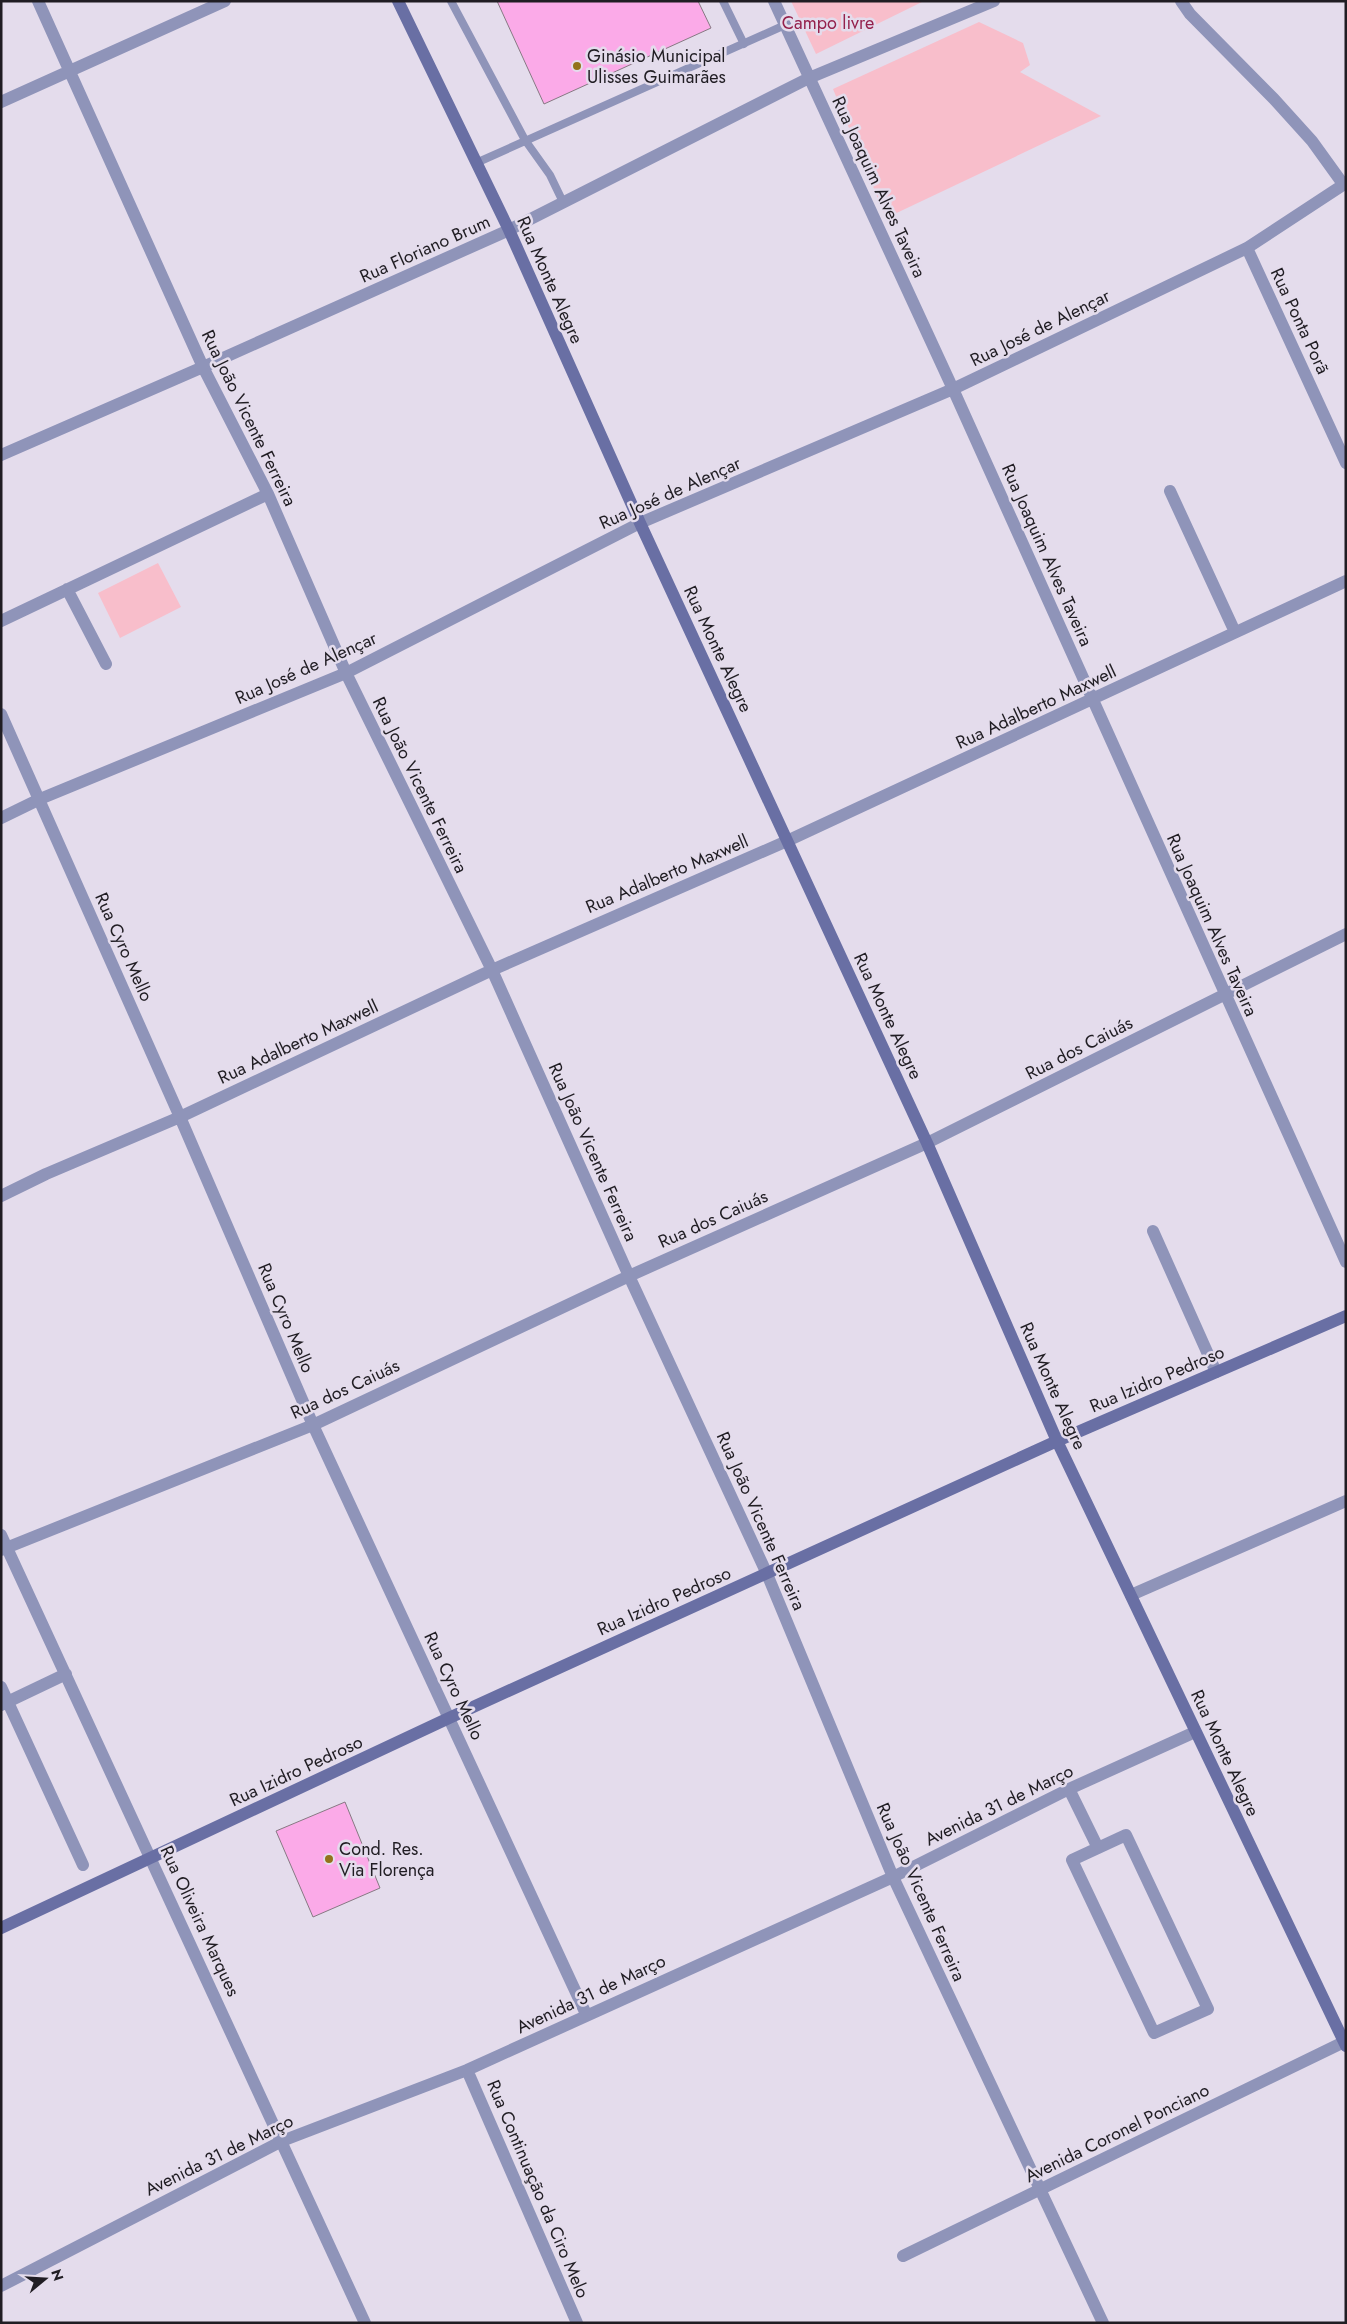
<svg xmlns="http://www.w3.org/2000/svg" width="1347" height="2324" font-family="Jost,sans-serif">
  <rect width="100%" height="100%" fill="#e4dcec"/>
  <!-- green -->
  <path fill="#f8becb" d="M791 1H924L816 54Z
    M979 22 1023 43 1030 65 1020 72 1101 116 886 218 833 89Z
    M158 563 181 607 120 638 98 593Z"/>
  <!-- building -->
  <path fill="#fbaae8" stroke="#877983" d="M497 1H698L711 28 544 104Z
    M345 1802 380 1888 313 1917 276 1831Z"/>
  <g fill="none" stroke-linecap="round" stroke-linejoin="round">
    <!-- lane -->
    <path stroke="#8f94b9" stroke-width="8" d="M451 1 525 140 550 175 563 202
      M723 1 744 44
      M476 163 785 25"/>
    <!-- street -->
    <path stroke="#8f94b9" stroke-width="12" d="M38 1 203 367 268 494 346 673 492 970 629 1276 767 1574 893 1877 1103 2323
      M774 1 953 389 1346 1262
      M1181 1 1190 14 1274 99 1312 141 1343 184
      M1 102 225 1
      M1247 248 1346 463
      M1 455 203 367 509 230 809 78 994 1
      M1170 491 1235 632
      M67 589 106 664
      M1 621 268 494
      M1 714 180 1117 313 1425 586 2014
      M1 818 40 799 346 673 640 523 953 389 1247 248 1346 183
      M1 1196 46 1174 180 1117 492 970 787 841 1346 581
      M1153 1231 1216 1372
      M1 1535 365 2323
      M1 1550 313 1425 629 1276 927 1143 1346 934
      M1131 1595 1346 1501
      M1 1687 83 1865
      M1 1705 66 1674
      M1069 1789 1098 1848
      M1126 1835 1208 2009 1154 2033 1072 1860Z
      M467 2070 577 2323
      M903 2256 1346 2041
      M1 2286 282 2141 467 2070 893 1877 1069 1789 1195 1732"/>
    <!-- secondary -->
    <path stroke="#696fa4" stroke-width="12" d="M398 1 509 230 640 523 927 1143 1057 1441 1346 2046
      M1 1928 449 1718 1057 1441 1346 1316"/>
  </g>
  <!-- markers -->
  <g fill="#93731a" stroke="#e4dcec" stroke-width="2">
    <circle cx="577" cy="66" r="5"/>
    <circle cx="329" cy="1859" r="5"/>
  </g>
  <g text-anchor="middle" dominant-baseline="central" stroke-width="5" stroke-linejoin="round" paint-order="stroke">
    <!-- park labels -->
    <g font-size="18" fill="#94214c" stroke="#e4dcec">
      <text x="828" y="23">Campo livre</text>
    </g>
    <!-- poi labels -->
    <g font-size="18" fill="#201d23" stroke="#e4dcec" text-anchor="start">
      <text x="587" y="56">Ginásio Municipal<tspan x="587" dy="21">Ulisses Guimarães</tspan></text>
      <text x="339" y="1849">Cond. Res.<tspan x="339" dy="21">Via Florença</tspan></text>
    </g>
    <!-- street labels -->
    <g font-size="18" fill="#201d23" stroke="#e4dcec">
      <text transform="translate(879 187) rotate(65)">Rua Joaquim Alves Taveira</text>
      <text transform="translate(425 249) rotate(-24)">Rua Floriano Brum</text>
      <text transform="translate(550 280) rotate(66)">Rua Monte Alegre</text>
      <text transform="translate(1300 321) rotate(65)">Rua Ponta Porã</text>
      <text transform="translate(1040 328) rotate(-26)">Rua José de Alençar</text>
      <text transform="translate(249 418) rotate(64)">Rua João Vicente Ferreira</text>
      <text transform="translate(670 493) rotate(-24)">Rua José de Alençar</text>
      <text transform="translate(1047 555) rotate(66)">Rua Joaquim Alves Taveira</text>
      <text transform="translate(718 649) rotate(65)">Rua Monte Alegre</text>
      <text transform="translate(306 668) rotate(-24)">Rua José de Alençar</text>
      <text transform="translate(1036 707) rotate(-25)">Rua Adalberto Maxwell</text>
      <text transform="translate(420 785) rotate(64)">Rua João Vicente Ferreira</text>
      <text transform="translate(667 874) rotate(-23)">Rua Adalberto Maxwell</text>
      <text transform="translate(1212 925) rotate(66)">Rua Joaquim Alves Taveira</text>
      <text transform="translate(124 947) rotate(66)">Rua Cyro Mello</text>
      <text transform="translate(888 1016) rotate(65)">Rua Monte Alegre</text>
      <text transform="translate(298 1042) rotate(-25)">Rua Adalberto Maxwell</text>
      <text transform="translate(1079 1048) rotate(-27)">Rua dos Caiuás</text>
      <text transform="translate(593 1152) rotate(66)">Rua João Vicente Ferreira</text>
      <text transform="translate(713 1219) rotate(-24)">Rua dos Caiuás</text>
      <text transform="translate(286 1318) rotate(67)">Rua Cyro Mello</text>
      <text transform="translate(1157 1379) rotate(-23)">Rua Izidro Pedroso</text>
      <text transform="translate(1053 1386) rotate(66)">Rua Monte Alegre</text>
      <text transform="translate(345 1389) rotate(-25)">Rua dos Caiuás</text>
      <text transform="translate(761 1521) rotate(66)">Rua João Vicente Ferreira</text>
      <text transform="translate(664 1601) rotate(-24)">Rua Izidro Pedroso</text>
      <text transform="translate(454 1686) rotate(65)">Rua Cyro Mello</text>
      <text transform="translate(1225 1753) rotate(65)">Rua Monte Alegre</text>
      <text transform="translate(296 1771) rotate(-25)">Rua Izidro Pedroso</text>
      <text transform="translate(999 1805) rotate(-26)">Avenida 31 de Março</text>
      <text transform="translate(921 1892) rotate(66)">Rua João Vicente Ferreira</text>
      <text transform="translate(200 1921) rotate(65)">Rua Oliveira Marques</text>
      <text transform="translate(591 1994) rotate(-25)">Avenida 31 de Março</text>
      <text transform="translate(1117 2133) rotate(-26)">Avenida Coronel Ponciano</text>
      <text transform="translate(219 2155) rotate(-26)">Avenida 31 de Março</text>
      <text transform="translate(538 2189) rotate(67)">Rua Continuação da Ciro Melo</text>
    </g>
  </g>
  <!-- border -->
  <rect width="1347" height="2324" fill="none" stroke="#201d23" stroke-width="5"/>
  <!-- north arrow -->
  <g transform="translate(45 2279) rotate(72)" stroke="#e4dcec" stroke-width="4" paint-order="stroke">
  <path d="M0-4L9 19L0 12L-9 19Z" fill="#201d23"/>
  <text y="-8" font-size="14" font-weight="bold" text-anchor="middle" fill="#201d23">N</text>
  </g>
</svg>
